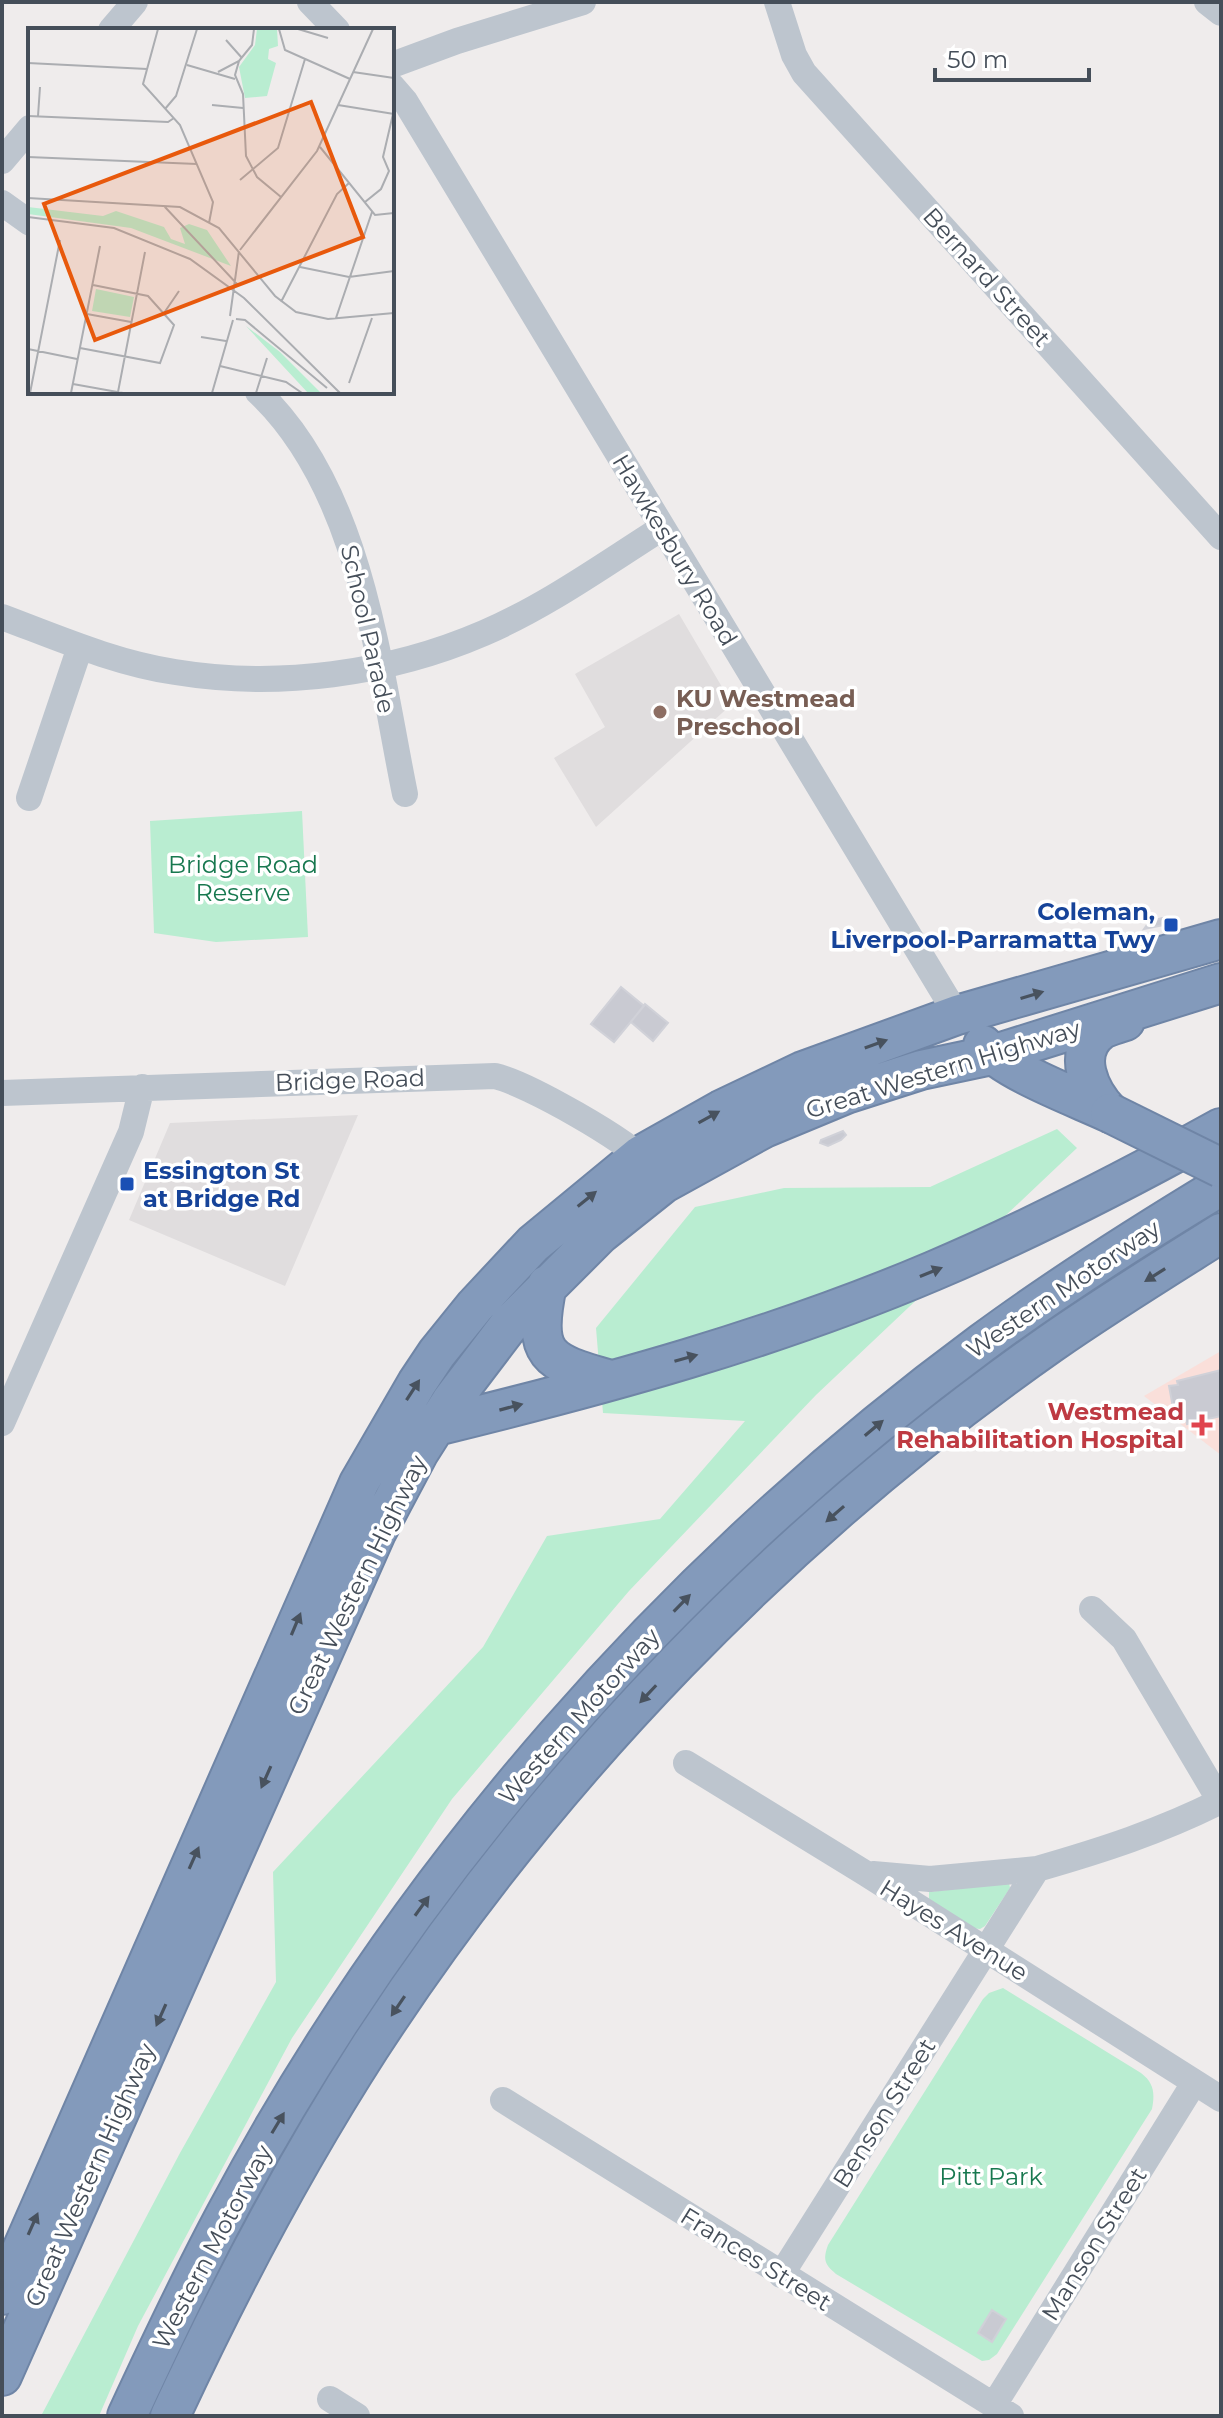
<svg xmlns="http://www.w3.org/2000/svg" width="1223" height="2418" font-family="Montserrat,sans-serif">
  <rect width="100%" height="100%" fill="#efecec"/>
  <!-- education -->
  <path fill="#e0ddde" d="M679 614 732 704 596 827 554 758 605 727 575 674Z
    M358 1115 285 1286 129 1220 170 1123Z"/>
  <!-- medical -->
  <path fill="#fadfda" d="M1221 1351V1455L1144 1396Z"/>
  <!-- green -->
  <path fill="#b9edd1" d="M302 811 308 937 216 942 154 933 150 821Z
    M1057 1129 1077 1148 816 1395 629 1591 452 1799 292 2038 138 2326 99 2416H41L180 2153 276 1982 273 1872 483 1647 547 1536 660 1519 745 1421 603 1413 596 1328 695 1207 784 1188 930 1187Z
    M1009 1883 1010 1888 985 1926 980 1929 971 1928 929 1899V1892Z
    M1003 1988 1141 2073C1154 2083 1155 2093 1152 2109L997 2354 989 2360 982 2361 836 2274C824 2264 823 2259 828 2245L983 1999 989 1993Z"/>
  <!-- building -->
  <path fill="#c9cad2" stroke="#d0d1d8" stroke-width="2" d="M1162 918 1168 919 1169 924 1144 929 1149 922Z
    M621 987 644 1006 614 1042 591 1024Z
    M645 1004 668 1023 653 1041 631 1022Z
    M843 1131 846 1135 841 1140 828 1146 820 1143 821 1140Z
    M1221 1370V1416L1187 1424 1184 1411 1174 1413 1169 1386 1178 1385 1177 1381Z
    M992 2310 1006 2319 992 2342 978 2333Z"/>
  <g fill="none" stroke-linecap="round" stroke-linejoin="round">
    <!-- highway casing -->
    <g stroke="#6f85a6" stroke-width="42">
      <path id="highway" d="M983 1045C1007 1072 1076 1097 1110 1113
        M1110 1113C1090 1093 1070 1052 1101 1030 1108 1026 1117 1024 1125 1021
        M547 1285C532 1356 546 1362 611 1380
        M423 1432 436 1426C604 1385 773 1339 933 1271 1032 1229 1127 1180 1221 1128
        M2 2295 359 1483 417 1383 437 1353 475 1306 533 1244 641 1155 721 1110 803 1071 957 1015 1221 939
        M2 2376 376 1533 419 1452 452 1400 509 1325 600 1234 664 1183 764 1128 846 1094 921 1070 992 1055 1221 983
        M127 2416C159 2347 191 2279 227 2212 408 1872 673 1571 982 1343 1059 1286 1140 1235 1221 1186
        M170 2416C229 2289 294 2165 370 2047 548 1773 784 1530 1051 1343 1107 1304 1164 1269 1221 1233"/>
    </g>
    <!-- minor -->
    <path stroke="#bdc5ce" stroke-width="26" d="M310 2 337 30
      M777 2 794 55 804 73 1221 537
      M1207 2 1221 13
      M111 30 135 2
      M392 65 457 41 583 2
      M392 86 405 101 957 1015
      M2 161 30 128
      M2 203 30 223
      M258 392C361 489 378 662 405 794
      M2 617C58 638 115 663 175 672 278 689 389 674 484 633 547 606 605 564 662 528
      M29 798 80 647
      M2 1093 495 1076C526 1083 629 1141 649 1165
      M2 1423 131 1132 142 1087
      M1092 1609 1124 1639 1220 1801
      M686 1763 865 1873 1221 2099
      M873 1874 930 1879 1037 1869
      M503 2100 1011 2416
      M781 2275 1037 1869C1103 1850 1159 1832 1221 1801
      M330 2399 357 2416
      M994 2405 1194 2083"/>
    <!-- highway -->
    <use href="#highway" stroke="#839abb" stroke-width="38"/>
    <!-- highway-bridge casing -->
    <g stroke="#6f85a6" stroke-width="42" stroke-linecap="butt">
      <path id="highway-bridge" d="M1110 1113 1221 1168"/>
    </g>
    <!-- highway-bridge -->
    <use href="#highway-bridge" stroke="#839abb" stroke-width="38"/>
  </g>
  <!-- one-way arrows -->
  <defs><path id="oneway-solid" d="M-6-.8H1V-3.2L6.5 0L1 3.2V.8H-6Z" transform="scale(2)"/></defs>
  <g fill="#48525e">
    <use href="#oneway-solid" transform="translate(1032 995) rotate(-17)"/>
    <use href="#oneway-solid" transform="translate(876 1044) rotate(-20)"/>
    <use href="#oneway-solid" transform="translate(709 1117) rotate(-29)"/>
    <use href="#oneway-solid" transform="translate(587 1199) rotate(-39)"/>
    <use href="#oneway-solid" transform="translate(931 1272) rotate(-22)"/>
    <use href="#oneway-solid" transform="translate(1155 1275) rotate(148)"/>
    <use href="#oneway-solid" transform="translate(686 1358) rotate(-16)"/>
    <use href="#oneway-solid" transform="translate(413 1390) rotate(-57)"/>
    <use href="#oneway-solid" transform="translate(511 1407) rotate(-15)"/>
    <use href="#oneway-solid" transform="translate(874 1428) rotate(-40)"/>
    <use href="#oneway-solid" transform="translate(835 1514) rotate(139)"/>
    <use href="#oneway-solid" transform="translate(682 1603) rotate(-46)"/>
    <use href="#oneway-solid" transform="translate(296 1624) rotate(-67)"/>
    <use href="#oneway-solid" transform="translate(648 1694) rotate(133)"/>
    <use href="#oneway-solid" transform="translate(266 1777) rotate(114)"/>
    <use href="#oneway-solid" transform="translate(194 1858) rotate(-66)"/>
    <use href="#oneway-solid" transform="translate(422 1906) rotate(-54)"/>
    <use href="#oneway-solid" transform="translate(398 2006) rotate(124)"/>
    <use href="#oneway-solid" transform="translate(161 2015) rotate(114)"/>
    <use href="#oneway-solid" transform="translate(278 2123) rotate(-59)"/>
    <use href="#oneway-solid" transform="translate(33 2224) rotate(-66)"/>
  </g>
  <!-- markers -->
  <circle fill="#8d6e63" stroke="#fff" stroke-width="3" cx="660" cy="712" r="8"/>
  <g fill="#1a4fb4" stroke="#fff" stroke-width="3">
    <rect x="1163" y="917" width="16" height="16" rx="4"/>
    <rect x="119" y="1176" width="16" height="16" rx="4"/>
  </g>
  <path fill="#e0444e" stroke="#fff" stroke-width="3" d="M1198 1413h8v8h8v8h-8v8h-8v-8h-8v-8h8z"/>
  <g text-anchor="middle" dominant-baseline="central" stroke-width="7" stroke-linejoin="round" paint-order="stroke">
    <!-- street labels -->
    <g font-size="24" fill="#454e59" stroke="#fff">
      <text transform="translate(987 277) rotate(48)">Bernard Street</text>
      <text transform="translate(675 550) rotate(59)">Hawkesbury Road</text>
      <text transform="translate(368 629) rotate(77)">School Parade</text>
      <text transform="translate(943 1069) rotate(-17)">Great Western Highway</text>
      <text transform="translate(350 1080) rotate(-2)">Bridge Road</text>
      <text transform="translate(1063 1289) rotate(-34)">Western Motorway</text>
      <text transform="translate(357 1585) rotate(-64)">Great Western Highway</text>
      <text transform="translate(579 1716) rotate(-48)">Western Motorway</text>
      <text transform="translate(954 1930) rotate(32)">Hayes Avenue</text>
      <text transform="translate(884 2113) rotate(-58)">Benson Street</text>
      <text transform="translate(90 2175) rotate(-66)">Great Western Highway</text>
      <text transform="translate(1094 2244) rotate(-58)">Manson Street</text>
      <text transform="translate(212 2247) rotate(-62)">Western Motorway</text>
      <text transform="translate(756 2259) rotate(32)">Frances Street</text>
    </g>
    <!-- education labels -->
    <g font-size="24" font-weight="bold" fill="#785e54" stroke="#fff" text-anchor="start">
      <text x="676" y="698">KU Westmead<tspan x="676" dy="28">Preschool</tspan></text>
    </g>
    <!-- park labels -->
    <g font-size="24" fill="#17784f" stroke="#fff">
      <text x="243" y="864">Bridge Road<tspan x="243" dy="28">Reserve</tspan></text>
      <text x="991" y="2176">Pitt Park</text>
    </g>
    <!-- transit labels -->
    <g font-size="24" font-weight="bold" fill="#164399" stroke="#fff" text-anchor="end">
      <text x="1155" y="911">Coleman,<tspan x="1155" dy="28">Liverpool-Parramatta Twy</tspan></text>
      <text x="143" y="1170" text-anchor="start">Essington St<tspan x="143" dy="28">at Bridge Rd</tspan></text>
    </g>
    <!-- health labels -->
    <g font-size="24" font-weight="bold" fill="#be3a42" stroke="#fff" text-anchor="end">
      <text x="1184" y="1411">Westmead<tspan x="1184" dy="28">Rehabilitation Hospital</tspan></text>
    </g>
  </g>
  <!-- overview -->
  <g transform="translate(28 28)">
    <rect width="366" height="366" fill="#efecec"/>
    <path d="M229 1H249L250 18 241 21 240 31 248 35 239 68 217 70 211 39 227 17ZM0 179 75 188 88 183 136 199 143 211 157 216 152 200 161 196 179 202 203 238 103 200 0 186ZM68 261 106 269 102 289 64 283ZM218 298 252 324 293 365H280Z" fill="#b9edd1"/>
    <path fill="none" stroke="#abadb1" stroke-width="2" d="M130 1 115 56 152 97 185 174 181 195M251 1 257 22 322 51M270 1 300 10M198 12 214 30M211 33 207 47 215 66 218 128 229 149 253 169M0 35 119 41M159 37 207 51M190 44 211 33 224 17 226 1M325 44 366 50M184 77 215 80M310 77 366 86M137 81 148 68 169 1M0 88 140 94 146 90M10 88 12 59M292 119 347 187 366 185M0 129 169 136M212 152 250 120 277 31M0 170 152 179 191 200 247 268 268 284 300 291 366 285M337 174 353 161 361 143 355 129 365 86M136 178 210 257M0 189 86 200 162 231 216 270 312 365M212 222 289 123 345 1M272 239 321 249 366 243M253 274 309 166 321 155M136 285 151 263M59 286 103 294M202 288 211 223M308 290 344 184M208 291 217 292 299 360M173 309 198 313M52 320 132 335 146 297 120 268 65 257M0 321 49 331M192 338 258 354 274 365M321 355 344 290M45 356 95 365M90 364 117 224M2 365 32 212M43 365 72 218M184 365 205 292M228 365 239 330"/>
    <path fill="#e8590c" fill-opacity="0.15" stroke="#e8590c" stroke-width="4" d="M283 74 335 209 67 312 16 176Z"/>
    <rect width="366" height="366" fill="none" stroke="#454e59" stroke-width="4"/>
  </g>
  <!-- border -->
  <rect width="1223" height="2418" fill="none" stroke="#454e59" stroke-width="8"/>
  <!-- scale -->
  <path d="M935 68v12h154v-12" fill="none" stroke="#454e59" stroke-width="4"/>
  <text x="947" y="68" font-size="24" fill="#454e59" stroke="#ffffff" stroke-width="6" paint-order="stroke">50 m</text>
</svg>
